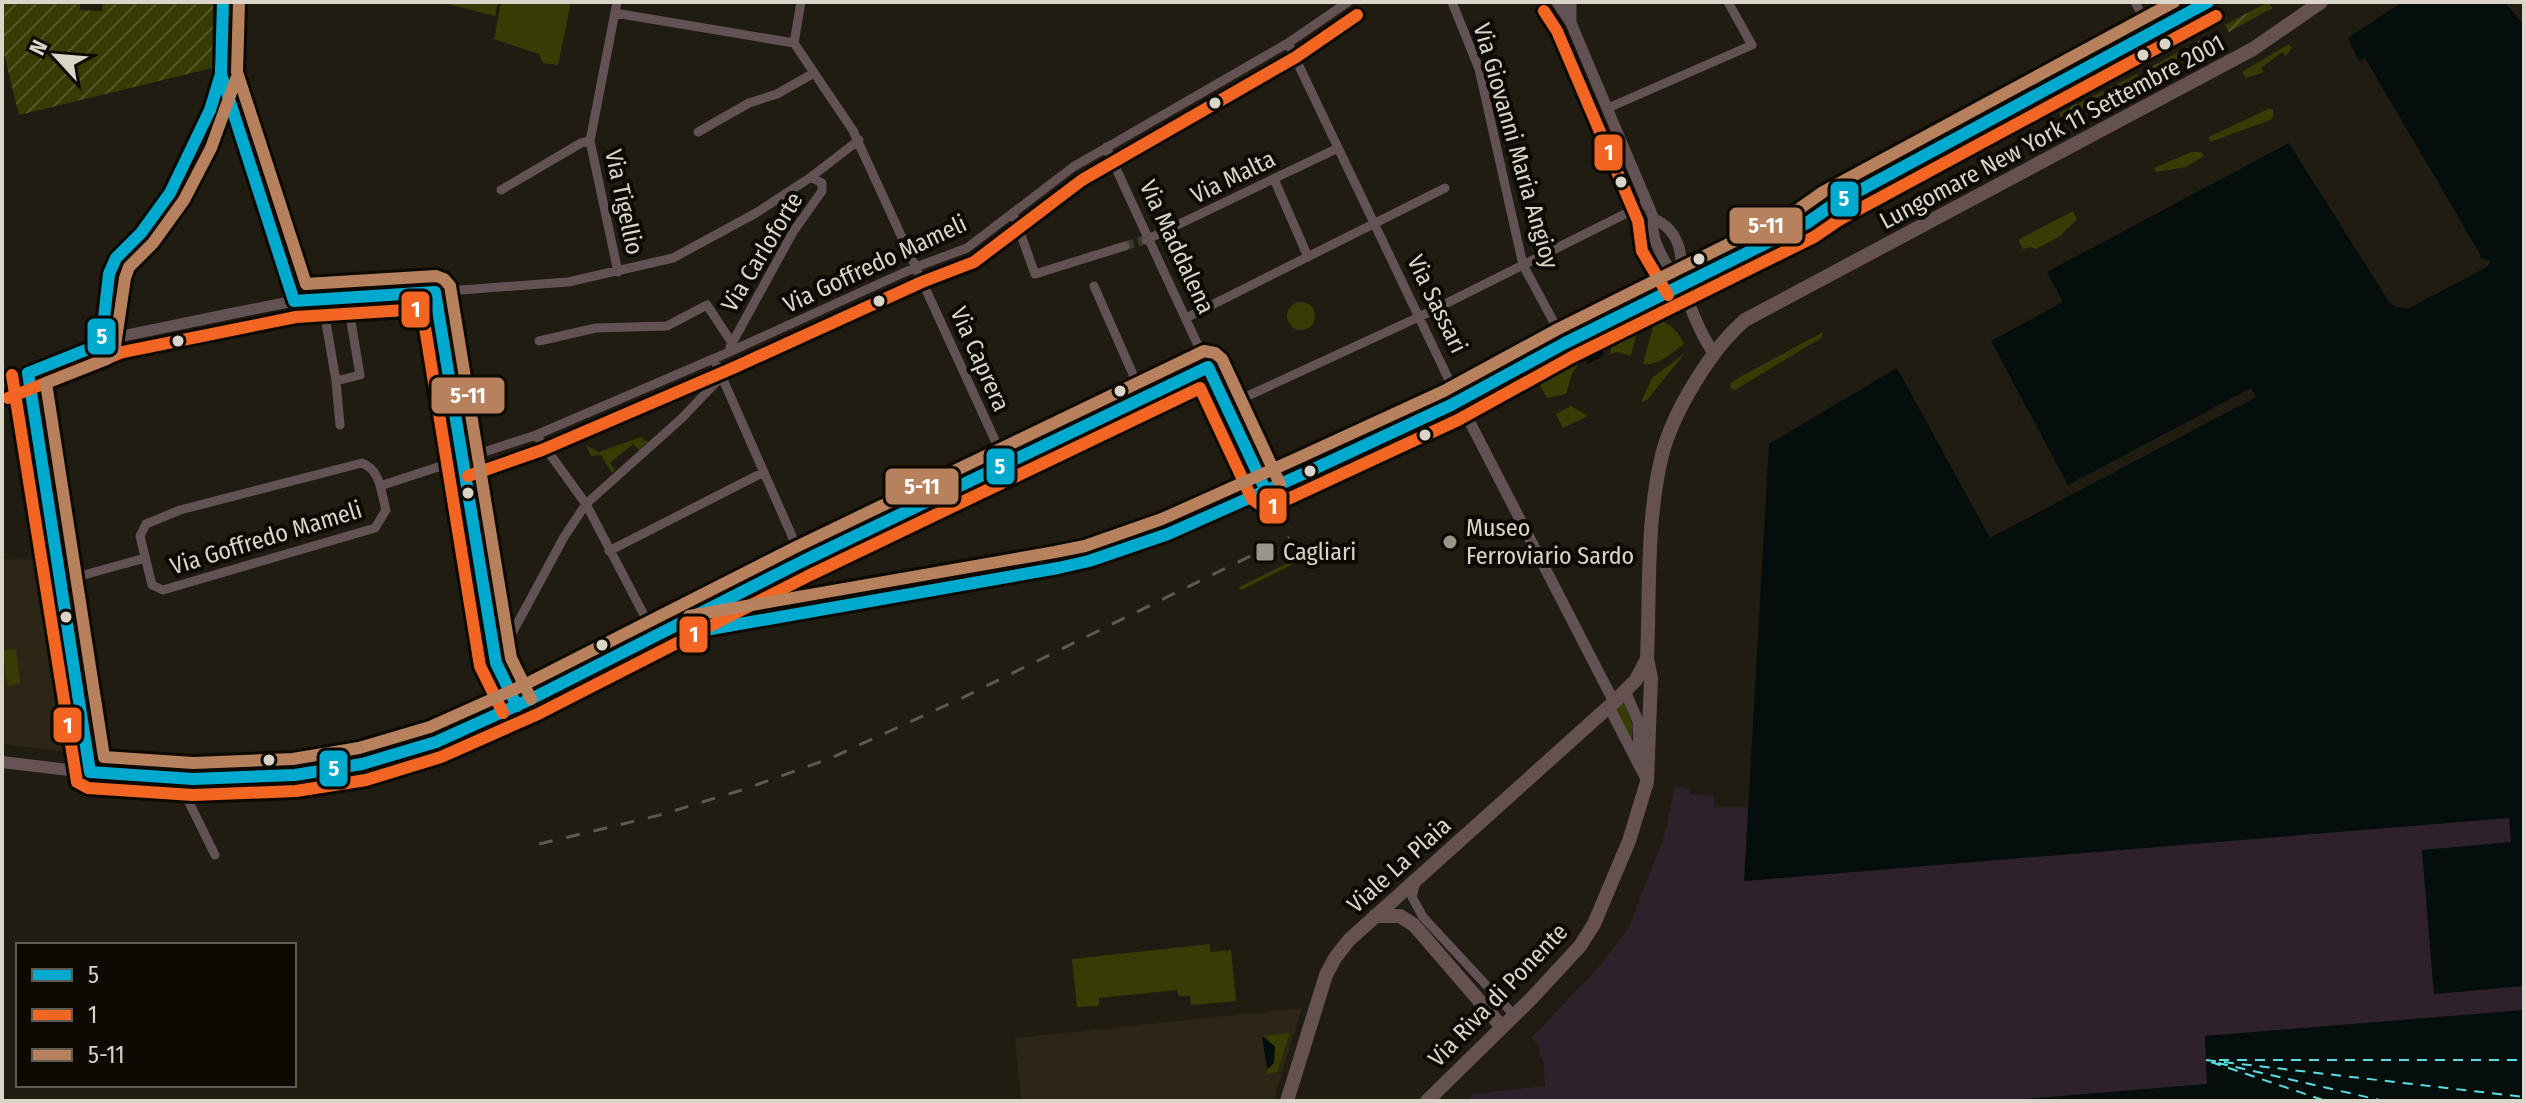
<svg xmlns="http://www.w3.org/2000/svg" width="2526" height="1103" font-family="'Fira Sans Condensed',sans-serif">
  <defs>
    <pattern id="garden-furrows" width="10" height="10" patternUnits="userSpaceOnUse" patternTransform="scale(2)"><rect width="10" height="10" fill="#373c05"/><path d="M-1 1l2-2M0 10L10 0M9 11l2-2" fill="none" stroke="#535728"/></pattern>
  </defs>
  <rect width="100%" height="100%" fill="#211c11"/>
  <!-- commercial -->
  <path fill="#2d2515" d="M2 559 51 560 90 755 2 744Z
    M1302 1008 1273 1101H1021L1015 1038Z"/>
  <!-- industrial -->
  <path fill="#2e212b" d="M1675 786 1690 789V794L1714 796V807H1749L1745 881 2510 817 2512 842 2422 851 2434 994 2524 986V1010L2205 1036 2207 1084 2002 1101H1466L1473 1094 1545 1086 1543 1057H1539L1540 1049 1536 1042 1531 1038 1600 966 1629 927 1665 834Z"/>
  <!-- grass -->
  <path fill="#373c05" d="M440 2H498L495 16Z
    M501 2H571L558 65 543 63 539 54 494 39Z
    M2289 44 2292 48 2286 56 2282 52 2261 68 2264 72 2246 78 2242 72Z
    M2270 108 2273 110V118L2270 120 2210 142 2209 137Z
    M2191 152H2201L2204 156 2186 167 2156 172 2154 168Z
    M2073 211 2077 219 2060 236 2036 249 2031 247 2023 249 2018 240Z
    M1287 316a14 14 0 1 1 28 0a14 14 0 1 1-28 0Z
    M1655 319C1671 323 1677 330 1684 344 1671 353 1659 366 1643 364Z
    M1640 320 1631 356 1618 352 1610 354 1614 333Z
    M1823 332 1821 338 1735 390 1730 388 1731 382Z
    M1685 353 1647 400 1641 402 1652 378Z
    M1580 361 1572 374 1566 394 1547 398 1539 384Z
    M1571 406 1588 416 1563 428 1556 414Z
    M641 437 648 442 639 450 633 444 610 463 615 470 612 473 601 455 591 456 586 445 599 452Z
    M1316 549 1317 552 1241 590 1239 587Z
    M16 649 20 684 7 686 3 650Z
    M1624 701 1632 723V744L1615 710Z
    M1210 944V952L1231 950 1236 1001 1191 1005 1190 996H1179L1177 990 1099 998V1006L1077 1007 1072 959Z
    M1290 1033 1277 1072 1267 1074V1069L1272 1067 1268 1038 1262 1036Z"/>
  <!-- garden -->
  <path fill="url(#garden-furrows)" d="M2 2H80V10L102 11 103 2H213L212 68 19 115 2 46Z
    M2268 2 2272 8 2229 32 2225 25Z
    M2209 35 2212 41 2155 72 2153 66Z
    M2154 45 2158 51 2106 78 2103 72Z
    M2137 74 2139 80 2063 119 2059 113Z
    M2098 75 2101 81 2050 108 2047 101Z"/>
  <!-- water -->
  <path fill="#040e0d" d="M2402 2H2505L2524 26V991L2523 986 2434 994 2422 850 2511 842 2509 818 1744 881 1769 444 1897 368 1990 538 2256 397 2251 388 2068 485 1991 341 2063 302 2047 272 2289 143 2389 302 2395 307 2409 308 2487 267 2491 261 2480 258V254L2365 58 2359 61 2348 38Z
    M1597 343 1604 355 1588 364 1581 351Z
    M2524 1010V1101H2002L2207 1084 2205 1036Z
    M1262 1036 1275 1046 1274 1063 1267 1069Z"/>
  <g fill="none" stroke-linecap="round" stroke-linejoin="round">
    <!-- ferry -->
    <path stroke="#5bdddf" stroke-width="2" stroke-dasharray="10 8" stroke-linecap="butt" d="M2206 1060 2524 1097
      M2219 1060H2524
      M2211 1062 2326 1101
      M2218 1063 2384 1101"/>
    <!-- minor-tunnel -->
    <path stroke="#3d382d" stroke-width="9" stroke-dasharray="9 4.5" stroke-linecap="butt" d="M1125 246 1144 240"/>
    <!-- minor -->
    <path stroke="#635253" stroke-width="9" d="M617 2 590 141 618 272
      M801 2 794 43 854 132
      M1452 2 1479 69 1523 265 1565 343
      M2135 2 2150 31
      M615 13 794 43
      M1288 43 1459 401
      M1608 108 1752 45 1728 2
      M698 132 749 103 777 94 814 73
      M854 133 1005 462
      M1106 147 1208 367
      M1274 179 1308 257
      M501 190 581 143 590 141
      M1013 213 1035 274 1125 246
      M1146 240 1338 148
      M1094 286 1143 397
      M435 292 568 282 673 258 756 213 811 177 859 140
      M322 299 336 381 360 375 347 298
      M1186 318 1445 188
      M539 341 596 328 667 326 707 305 732 343
      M730 347 793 232 822 191V183L811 177
      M714 359 803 561
      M336 381 340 425
      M2 383 28 373
      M1228 405 1419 317 1647 203
      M536 435 586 504 656 638
      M362 463C381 470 381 493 386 510L375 528 163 590 152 585 140 536 146 524 180 510Z
      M380 486 536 435 727 353 916 267 967 248 1073 167 1288 43 1348 2
      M609 551 762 473
      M62 581 145 558
      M496 663 564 537 586 504 682 418 723 375
      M178 780 215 855
      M1416 882 1412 897 1423 917 1514 1015"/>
    <!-- tertiary -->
    <path stroke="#635253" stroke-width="11" d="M223 2 221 74 279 250 294 301
      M1557 2 1571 23 1654 219C1648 240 1669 268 1681 286
      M1571 22V2
      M204 124 222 120 238 124
      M1654 219C1682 231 1683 259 1681 286
      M101 344 109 274 116 258 141 233 170 193 196 143 221 74
      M1459 401 1614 702
      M1625 691 1638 721 1639 760
      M1609 707 1647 781
      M90 772 28 373 118 337 234 313 294 301 435 292 496 663 517 706"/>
    <!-- secondary -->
    <path stroke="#675353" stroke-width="12" d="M1712 262 1800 215 1818 214
      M1681 286C1692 308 1698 331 1713 352
      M656 638 1058 568 1089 561 1168 534 1303 474 1451 405 1565 343 1807 223 1831 206 2208 2
      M2 762 136 778 178 780 239 779 289 775 361 764 421 747 517 706 803 561 1208 367 1266 491"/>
    <!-- primary -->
    <path stroke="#645150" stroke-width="14" d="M1375 916H1400L1414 925 1502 1027
      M1287 1101 1326 975 1335 958 1349 940 1614 702 1636 680 1647 659
      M1427 1101 1531 999 1580 946 1594 924 1629 841 1647 782 1651 678 1647 659C1650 592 1646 520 1662 455 1673 412 1711 349 1745 320L2253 49 2321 2"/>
    <!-- rail -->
    <path stroke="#605652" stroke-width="3" stroke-dasharray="14 14" stroke-linecap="butt" d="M539 844 660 815 745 789 831 758 962 698 1289 537"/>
    <!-- bus-1 casing -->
    <g stroke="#0d0903" stroke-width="18">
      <path id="bus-1" d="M223 2 221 74 210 110 170 193 141 233 116 258 109 274 101 344 28 373 90 772 193 779 295 775 362 764 436 742 531 699 803 561 1208 367 1266 491
        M221 67V74L294 301 435 292 496 663 517 706
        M694 632 1058 568 1089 561 1168 534 1303 474 1451 405 1565 343 1807 223 1831 206 2208 2"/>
    </g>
    <!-- bus-2 casing -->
    <g stroke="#0d0903" stroke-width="18">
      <path id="bus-2" d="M1544 11 1557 31 1638 221 1642 251 1668 295
        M12 375 77 782 88 788 193 795 296 791 366 780 441 757 538 714 810 575 1200 388 1252 499 1262 506H1273L1458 420 1572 357 1814 237 1839 220 2216 16
        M8 398 123 352 296 317 422 309 480 666 503 713
        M468 476 542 450 733 368 922 282 974 262 1082 180 1296 57 1357 15"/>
    </g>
    <!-- bus-3 casing -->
    <g stroke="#0d0903" stroke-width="18">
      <path id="bus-3" d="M239 2 237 72 306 284 436 276 444 279 450 286 511 658 531 699
        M236 79 211 148 184 200 153 243 129 267 125 278 114 353 107 359 46 383 104 757 193 763 293 759 359 748 430 727 524 685 796 547 1204 351 1215 353 1222 359 1280 484
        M689 616 1055 552 1085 546 1162 519 1296 459 1444 391 1558 329 1799 209 1823 192 2174 2"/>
    </g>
    <!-- bus-1 -->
    <use href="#bus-1" stroke="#00a9ce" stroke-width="12"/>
    <!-- bus-2 -->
    <use href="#bus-2" stroke="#f26522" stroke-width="12"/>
    <!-- bus-3 -->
    <use href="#bus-3" stroke="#b6815c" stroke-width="12"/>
  </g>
  <!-- markers -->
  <g fill="#dbd5c9" stroke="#0d0903" stroke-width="3">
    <circle cx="2165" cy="44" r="7"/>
    <circle cx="2143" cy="55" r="7"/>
    <circle cx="1215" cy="103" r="7"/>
    <circle cx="1621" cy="182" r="7"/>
    <circle cx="1699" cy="259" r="7"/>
    <circle cx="879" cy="301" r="7"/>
    <circle cx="178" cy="341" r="7"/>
    <circle cx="1120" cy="391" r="7"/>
    <circle cx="1425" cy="435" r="7"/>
    <circle cx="1310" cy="471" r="7"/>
    <circle cx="468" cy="493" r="7"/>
    <circle cx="66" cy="617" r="7"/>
    <circle cx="602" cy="645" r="7"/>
    <circle cx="269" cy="760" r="7"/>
  </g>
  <g fill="#9a9489" stroke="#0d0903" stroke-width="3">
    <circle cx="1450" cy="542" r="8"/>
    <rect x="1255" y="542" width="20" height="20" rx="4"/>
  </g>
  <g text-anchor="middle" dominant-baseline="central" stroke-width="8" stroke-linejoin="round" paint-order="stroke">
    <!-- street labels -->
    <g font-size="24" fill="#dbd5c9" stroke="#0d0903">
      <text transform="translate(2052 132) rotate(-28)">Lungomare New York 11 Settembre 2001</text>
      <text transform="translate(1516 146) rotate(74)">Via Giovanni Maria Angioy</text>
      <text transform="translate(1233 177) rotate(-26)">Via Malta</text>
      <text transform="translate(624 202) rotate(78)">Via Tigellio</text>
      <text transform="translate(1177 247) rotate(65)">Via Maddalena</text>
      <text transform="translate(762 252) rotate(-59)">Via Carloforte</text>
      <text transform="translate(875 264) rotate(-25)">Via Goffredo Mameli</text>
      <text transform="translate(1437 304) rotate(64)">Via Sassari</text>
      <text transform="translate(980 359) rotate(66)">Via Caprera</text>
      <text transform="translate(266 538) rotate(-17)">Via Goffredo Mameli</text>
      <text transform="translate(1399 865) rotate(-42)">Viale La Plaia</text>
      <text transform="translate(1498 995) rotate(-46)">Via Riva di Ponente</text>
    </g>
    <!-- poi labels -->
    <g font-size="24" fill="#dbd5c9" stroke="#0d0903" text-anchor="start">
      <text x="1466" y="528">Museo<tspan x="1466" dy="28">Ferroviario Sardo</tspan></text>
      <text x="1283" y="552">Cagliari</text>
    </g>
  </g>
  <g stroke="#0d0903" stroke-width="3">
    <rect x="1593" y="133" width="31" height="39" rx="8" fill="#f26522"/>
    <rect x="1829" y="180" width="31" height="38" rx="8" fill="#00a9ce"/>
    <rect x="1728" y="206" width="76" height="39" rx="8" fill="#b6815c"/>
    <rect x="400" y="290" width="31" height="39" rx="8" fill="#f26522"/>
    <rect x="86" y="317" width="31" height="39" rx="8" fill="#00a9ce"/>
    <rect x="430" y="376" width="76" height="39" rx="8" fill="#b6815c"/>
    <rect x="985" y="447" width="31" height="39" rx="8" fill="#00a9ce"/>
    <rect x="884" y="467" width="76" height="39" rx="8" fill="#b6815c"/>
    <rect x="1258" y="487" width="30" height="38" rx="8" fill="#f26522"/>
    <rect x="678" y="615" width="31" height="39" rx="8" fill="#f26522"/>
    <rect x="52" y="706" width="31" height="38" rx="8" fill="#f26522"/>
    <rect x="318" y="749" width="31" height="39" rx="8" fill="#00a9ce"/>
  </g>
  <g font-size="22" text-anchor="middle" font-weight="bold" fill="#fff">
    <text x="1609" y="160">1</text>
    <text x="1844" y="206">5</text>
    <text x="1766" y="233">5-11</text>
    <text x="416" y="317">1</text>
    <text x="102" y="344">5</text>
    <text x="468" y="403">5-11</text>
    <text x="1000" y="474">5</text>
    <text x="922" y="494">5-11</text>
    <text x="1273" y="514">1</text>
    <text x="694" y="642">1</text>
    <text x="68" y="733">1</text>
    <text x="334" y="776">5</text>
  </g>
  <!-- border -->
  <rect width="2526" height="1103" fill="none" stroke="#dbd5c9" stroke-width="8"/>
  <!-- legend -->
  <rect x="16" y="943" width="280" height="144" fill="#0d0903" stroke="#5f5b52" stroke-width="2"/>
  <rect x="32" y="969" width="40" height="12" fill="#00a9ce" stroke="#5f5b52" stroke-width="2"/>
  <text x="88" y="983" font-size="24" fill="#dbd5c9">5</text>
  <rect x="32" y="1009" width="40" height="12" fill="#f26522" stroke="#5f5b52" stroke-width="2"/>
  <text x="88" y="1023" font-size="24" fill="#dbd5c9">1</text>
  <rect x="32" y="1049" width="40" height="12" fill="#b6815c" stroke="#5f5b52" stroke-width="2"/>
  <text x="88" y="1063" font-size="24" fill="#dbd5c9">5-11</text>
  <!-- north arrow -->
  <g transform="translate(56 56) rotate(296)" stroke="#0d0903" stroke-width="6" paint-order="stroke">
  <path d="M0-6L14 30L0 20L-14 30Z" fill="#dbd5c9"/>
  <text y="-12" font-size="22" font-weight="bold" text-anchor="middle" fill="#dbd5c9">N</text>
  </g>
</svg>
